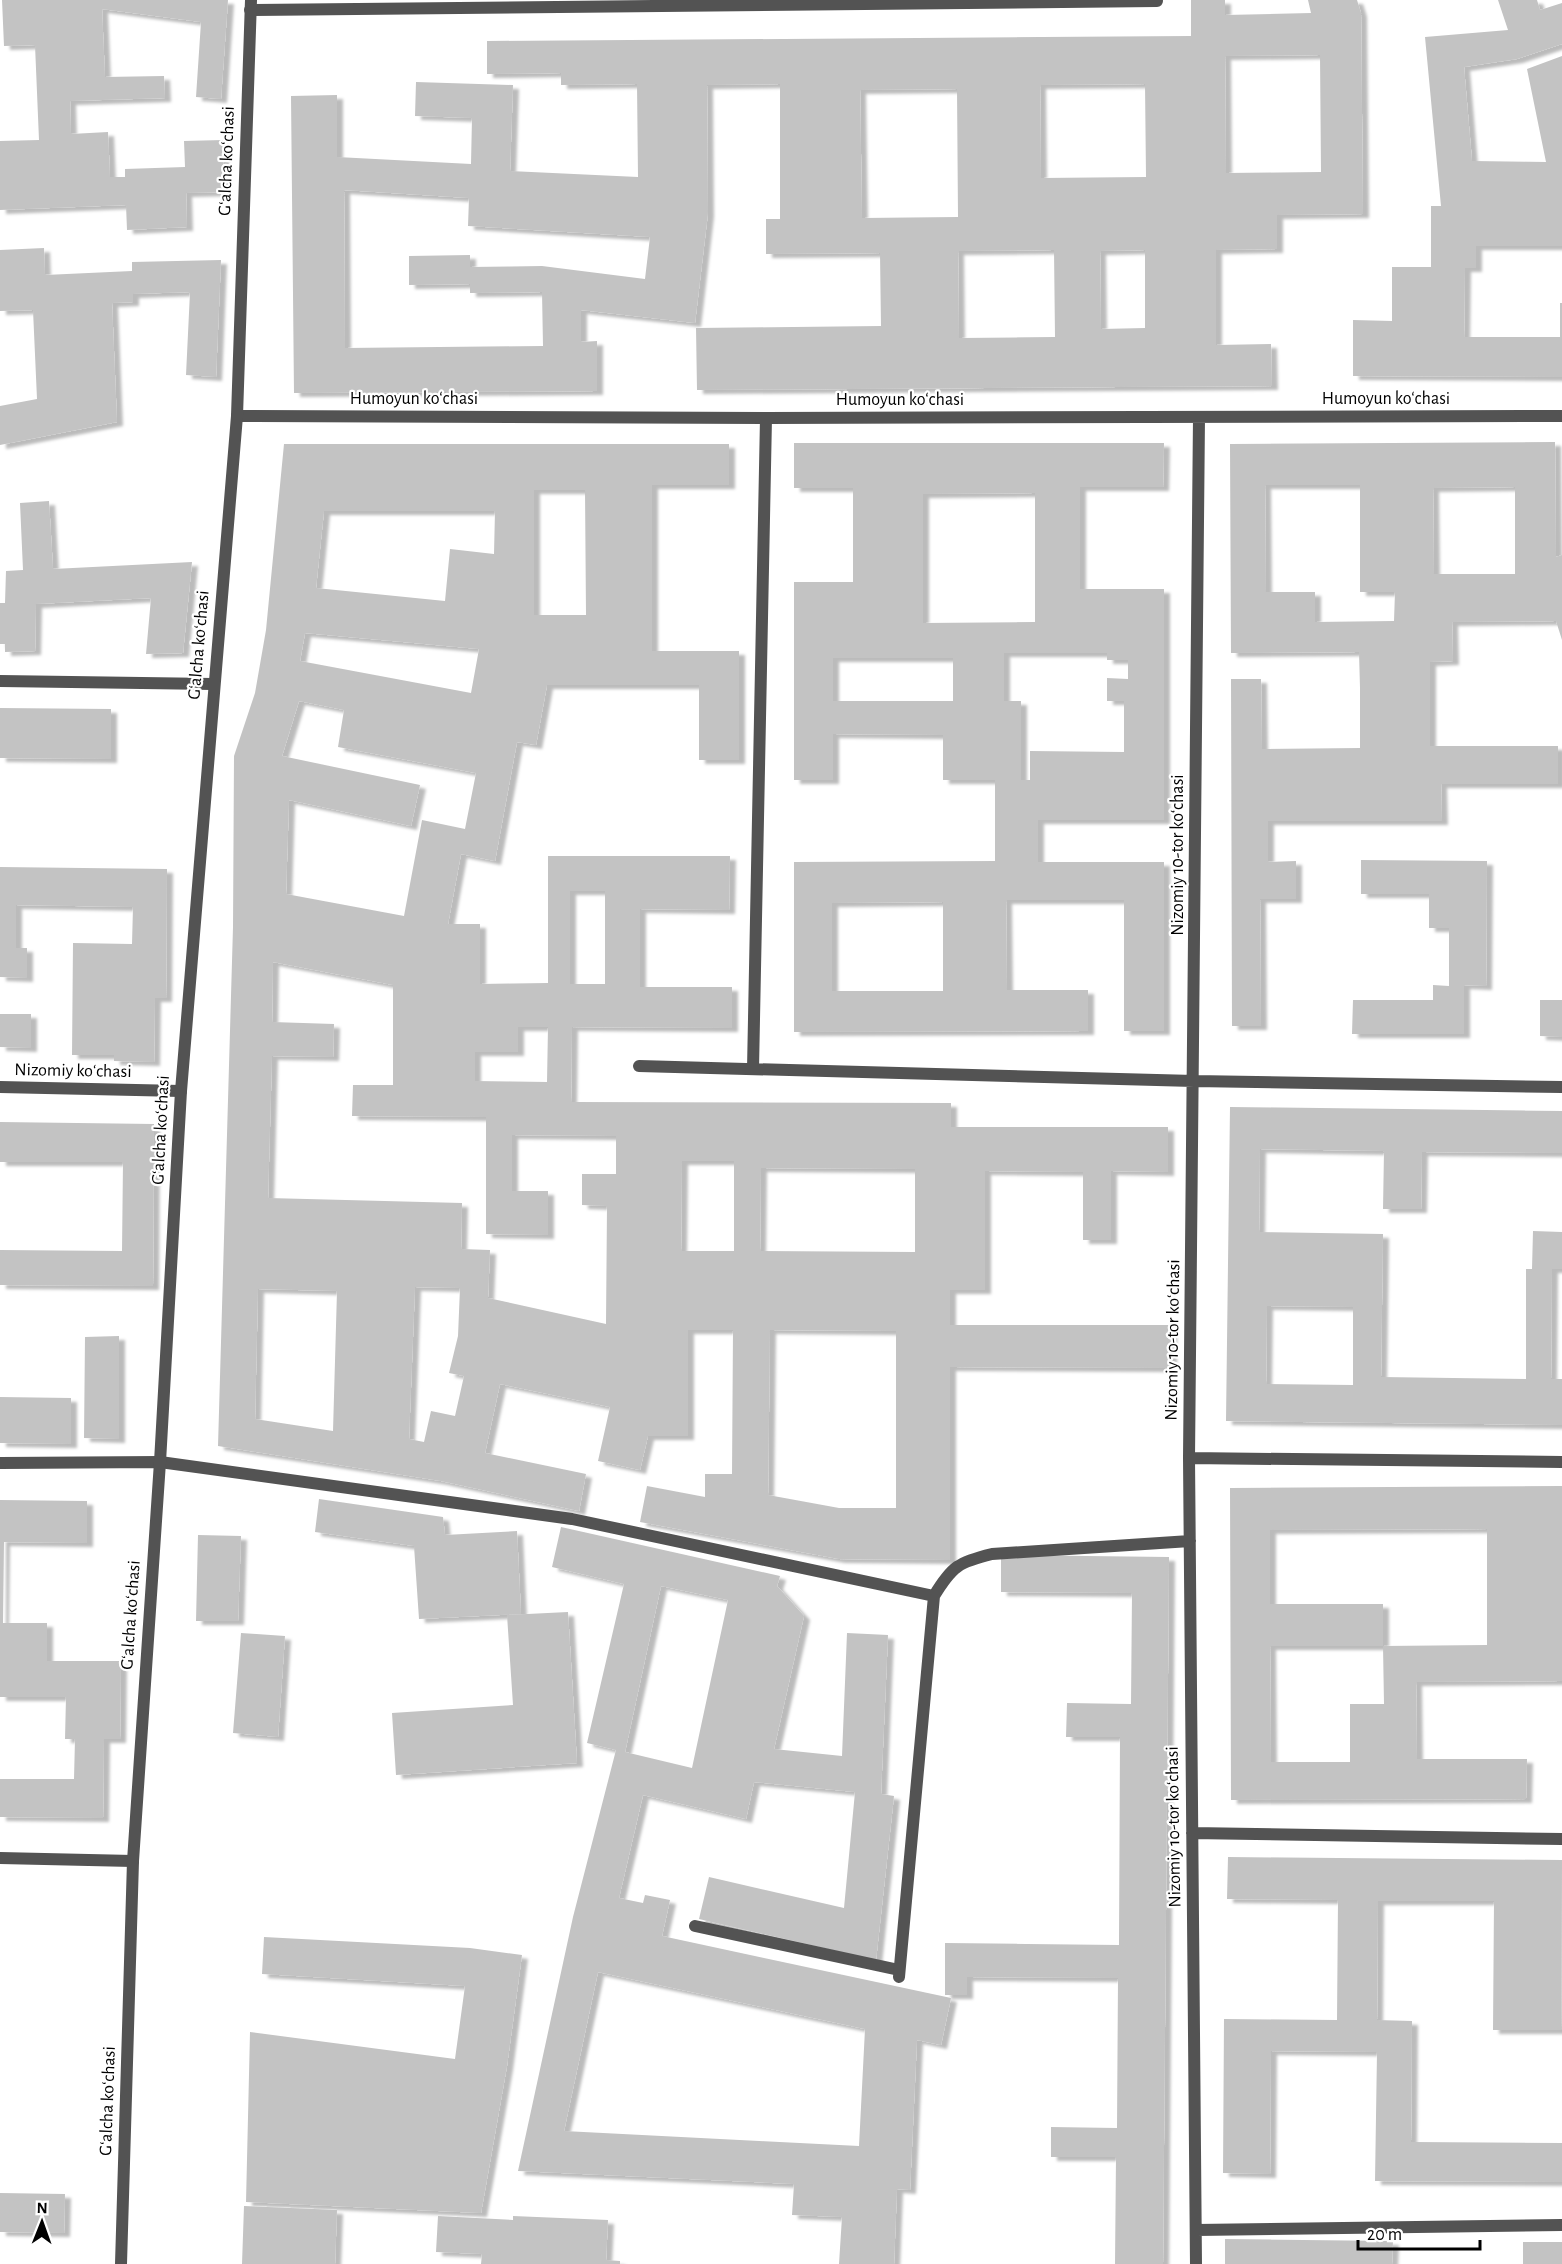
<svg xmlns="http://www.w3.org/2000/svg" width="1562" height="2264" font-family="'Alegreya Sans',sans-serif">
  <defs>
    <filter id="shadow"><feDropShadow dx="6" dy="4" stdDeviation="1.5" flood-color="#0004"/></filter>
  </defs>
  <rect width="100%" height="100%" fill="#fff"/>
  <!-- building -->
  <path fill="#c3c3c3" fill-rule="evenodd" filter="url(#shadow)" d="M2 0H228L221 99 196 97 201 22 102 9 105 77 164 76 165 98 70 101 71 134 108 132 110 177H125V169L185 167 184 141 223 140 224 192 186 193 187 227 127 230 126 205 0 210V141L39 140 35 45 4 46Z
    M1191 0H1225V15L1311 13 1308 0H1357L1361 13 1363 214 1277 215V249L1216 250V345L1271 344 1272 386 697 390 696 328 881 326 880 253 766 254V219H780V84L707 85 708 213 695 323 581 310V342L597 341V391L294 393 291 96 337 95V157L471 164 472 118 415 116 416 82 513 85 510 171 638 177 637 84 561 85V73L487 74V41L1191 36ZM1320 55 1321 172 1226 173 1225 56ZM1145 84 1146 177 1041 178 1040 85ZM957 89 958 217 862 218 860 90ZM344 190 469 198 468 226 650 237 645 279 542 266 470 267V255L409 256V285L470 284V293L542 292 543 346 345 348ZM1054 250 1055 337 959 338 958 251ZM1145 250V328L1101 329 1100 251Z
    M1498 0H1537L1540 10 1562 3V44L1517 59 1464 67 1472 161 1546 162 1527 69 1562 56V246H1476V268H1465L1464 337H1560V303H1562V377L1353 376V320L1392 321V267H1431V206H1441L1425 37 1508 30Z
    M44 248 45 275 132 271V262L221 260 216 377 186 375 190 292 133 294V302L112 303 117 422 0 445V406L37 399 33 310 0 311V250Z
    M1555 442 1556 557 1562 555V640L1556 621 1452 622 1453 661 1430 662V746H1558V784H1441L1442 821H1268V862L1296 861V899H1260L1261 1026H1232L1231 679H1261L1262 749 1360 748V688L1359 652 1231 653 1230 444ZM1265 485H1360V592H1395L1394 621 1315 622V592H1266ZM1515 487V574H1434L1433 488Z
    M794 443H1164L1163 487H1080V589H1164V820H1038V862H1164V1031H1124V900H1006L1007 990H1088V1031L794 1032V862L995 861V780H943V735L833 734V780H794V582H853V488H794ZM1035 493V622L923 623V494ZM1004 653H1107V660H1128V679L1107 678V701H1124V752L1030 751V780H1021V701H1004ZM833 658H953V701H833ZM943 902V991H832V903Z
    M284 444H729V485H652V651H739V760H699V685H547L536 745 517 742 495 861 461 854 448 924H480V984L548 983V856H730L729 910 640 909V987H732V1028L572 1027 571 1102 951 1103V1127H1168V1172L1111 1171V1240H1083V1172L985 1171V1290H950V1325H1171V1368L950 1367V1560L839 1559 640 1522 647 1486 705 1497V1474H732L733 1330H688V1436H648L640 1470 598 1461 610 1407 500 1384 485 1453 586 1474 579 1511 441 1481 218 1446 233 927 234 756 255 693 266 630ZM534 490H585L586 615H534ZM324 511H495L494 554 450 549 445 601 316 588ZM305 633 479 649 471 693 300 661ZM299 701 344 710 338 747 476 773 465 829 422 820 404 916 286 894 289 800 411 826 420 785 282 756ZM570 891H605V984H570ZM273 962 393 985V1085H353L352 1116 486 1117V1234L548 1235V1191H512V1135L616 1136V1174H582V1205L607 1206 606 1324 488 1298 490 1250 461 1249 462 1203 268 1198 272 1056 333 1057 334 1024 272 1022ZM518 1027H548L547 1082 475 1081V1052H518ZM682 1161H734V1251H681ZM761 1168 915 1169V1252L760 1251ZM415 1287 460 1288 458 1336 449 1373 464 1376 455 1416 431 1411 424 1442 409 1439ZM258 1289 337 1291 333 1431 255 1419ZM770 1330 896 1331V1508H839L768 1495Z
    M49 501 53 569 192 562 183 653 146 654 151 598 36 604 35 651 5 652V644H0V603H5L6 571 23 570 20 503Z
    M0 708 111 709V759L0 758Z
    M1361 860 1487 861 1486 986 1464 985V1034H1352L1353 1000H1433V985L1449 986V928H1429V894H1361Z
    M0 867 167 869 166 998H155L154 1062 114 1061V1055H72L73 943 132 944 133 907 16 905V948H27V978L0 977Z
    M1540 1000H1562V1037L1540 1036Z
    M0 1014H31V1048L0 1047Z
    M1230 1107 1562 1111V1153L1422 1152 1421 1209H1383L1384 1151 1260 1149 1259 1232 1383 1234 1381 1377 1526 1379V1269H1532L1533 1231 1562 1232V1269H1552L1551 1379H1562V1425L1226 1421ZM1267 1306 1353 1307V1385L1266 1384Z
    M0 1122 154 1124 153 1286 0 1285V1250L122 1251 123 1162H0Z
    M119 1336V1439L84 1438 85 1337Z
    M0 1397 71 1398V1444L0 1443Z
    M1562 1486V1681L1416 1682 1417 1759H1527L1526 1799 1231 1800 1230 1488ZM1487 1529V1645L1383 1646 1384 1704H1350V1762H1271L1270 1646H1383V1604H1270V1530Z
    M319 1499 443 1517 445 1535 517 1531 521 1614 419 1619 414 1546 315 1532Z
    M0 1500 87 1501V1543L4 1542 3 1623H47V1661H121L120 1739H104L103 1818 0 1817V1779H74L75 1739H65L66 1697H0Z
    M561 1527 780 1576 777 1586 804 1616 774 1749 842 1756 847 1633 888 1635 881 1794 894 1796 876 1960 699 1919 709 1877 844 1908 855 1792 754 1782 746 1819 643 1795 619 1898 643 1903 645 1895 670 1900 662 1936 951 1998 941 2045 917 2040 910 2190 897 2189 894 2264H839L842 2217 792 2215 794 2184 518 2171 573 1917 616 1750 587 1743 624 1584 552 1567ZM661 1586 728 1600 692 1768 625 1752ZM598 1972 865 2029 859 2146 564 2131Z
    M198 1535 241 1536 238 1621H196Z
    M1001 1555 1169 1557 1163 2264H1115L1116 2157H1051V2127L1117 2128 1118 1978 967 1977V1995H945V1943L1119 1945 1120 1737H1066L1067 1703 1131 1704 1132 1593 1001 1592Z
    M568 1612 577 1763 396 1775 392 1713 513 1705 507 1615Z
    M241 1633 285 1636 278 1737 233 1733Z
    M1228 1857 1562 1860 1561 2030H1493L1494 1901H1378L1377 2020 1412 2021 1411 2142 1562 2143V2182L1375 2181 1377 2052 1271 2051 1270 2174 1223 2173 1224 2019 1337 2020 1338 1900 1227 1899Z
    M264 1937 470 1948 522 1955 507 2066 481 2213 246 2202 250 2032 455 2059 465 1986 262 1974Z
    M0 2193 65 2194 64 2233 0 2232Z
    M244 2206 337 2210 335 2264H242Z
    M438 2216 513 2220V2216L608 2220 606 2260 620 2261V2264H481L482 2254 436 2252Z
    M1225 2239 1393 2241 1392 2264H1225Z
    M1523 2242H1562V2264H1523Z"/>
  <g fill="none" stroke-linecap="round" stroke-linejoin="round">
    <!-- service -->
    <path stroke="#535353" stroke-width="12" d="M695 1926 899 1970"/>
    <!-- minor -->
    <path stroke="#535353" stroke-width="12" d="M250 10 1157 1
      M237 416 766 418 1562 416
      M0 681 213 684
      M639 1066 1194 1081 1562 1087
      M753 1069 766 418
      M0 1087 181 1091
      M1189 1458 1562 1462
      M0 1463 160 1462 572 1519 934 1596 899 1977
      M934 1596C952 1566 959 1562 992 1554L1190 1541
      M1192 1833 1562 1839
      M0 1858 133 1861
      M1196 2230 1562 2225
      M1196 2264 1189 1458 1199 417"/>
    <!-- tertiary -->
    <path stroke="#535353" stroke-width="12" d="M121 2264 133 1861 160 1462 181 1091 237 416 251 0"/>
  </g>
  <g text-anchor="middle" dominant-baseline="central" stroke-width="4.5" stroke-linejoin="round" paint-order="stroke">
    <!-- street labels -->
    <g font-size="18" fill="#000" stroke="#fff">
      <text transform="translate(227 161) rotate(-88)">Gʻalcha koʻchasi</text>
      <text x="414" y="399">Humoyun koʻchasi</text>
      <text x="1386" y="399">Humoyun koʻchasi</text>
      <text x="900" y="400">Humoyun koʻchasi</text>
      <text transform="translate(199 645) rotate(-85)">Gʻalcha koʻchasi</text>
      <text transform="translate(1178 855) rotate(-90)">Nizomiy 10-tor koʻchasi</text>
      <text transform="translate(73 1071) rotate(1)">Nizomiy koʻchasi</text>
      <text transform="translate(161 1130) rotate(-87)">Gʻalcha koʻchasi</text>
      <text transform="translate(1173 1340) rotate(-89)">Nizomiy 10-tor koʻchasi</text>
      <text transform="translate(131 1615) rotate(-86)">Gʻalcha koʻchasi</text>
      <text transform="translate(1174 1827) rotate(-91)">Nizomiy 10-tor koʻchasi</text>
      <text transform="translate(108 2101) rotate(-88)">Gʻalcha koʻchasi</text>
    </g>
  </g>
  <!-- north arrow -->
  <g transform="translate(42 2222) rotate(1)" stroke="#ffffff" stroke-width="4.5" paint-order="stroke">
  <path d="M0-4.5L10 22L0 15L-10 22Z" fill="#000000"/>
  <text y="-9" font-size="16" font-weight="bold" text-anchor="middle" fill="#000000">N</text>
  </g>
  <!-- scale -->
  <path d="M1358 2240v9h122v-9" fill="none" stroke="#000000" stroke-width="3"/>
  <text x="1367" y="2240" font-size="18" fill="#000000" stroke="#ffffff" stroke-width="4.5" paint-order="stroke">20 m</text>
</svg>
